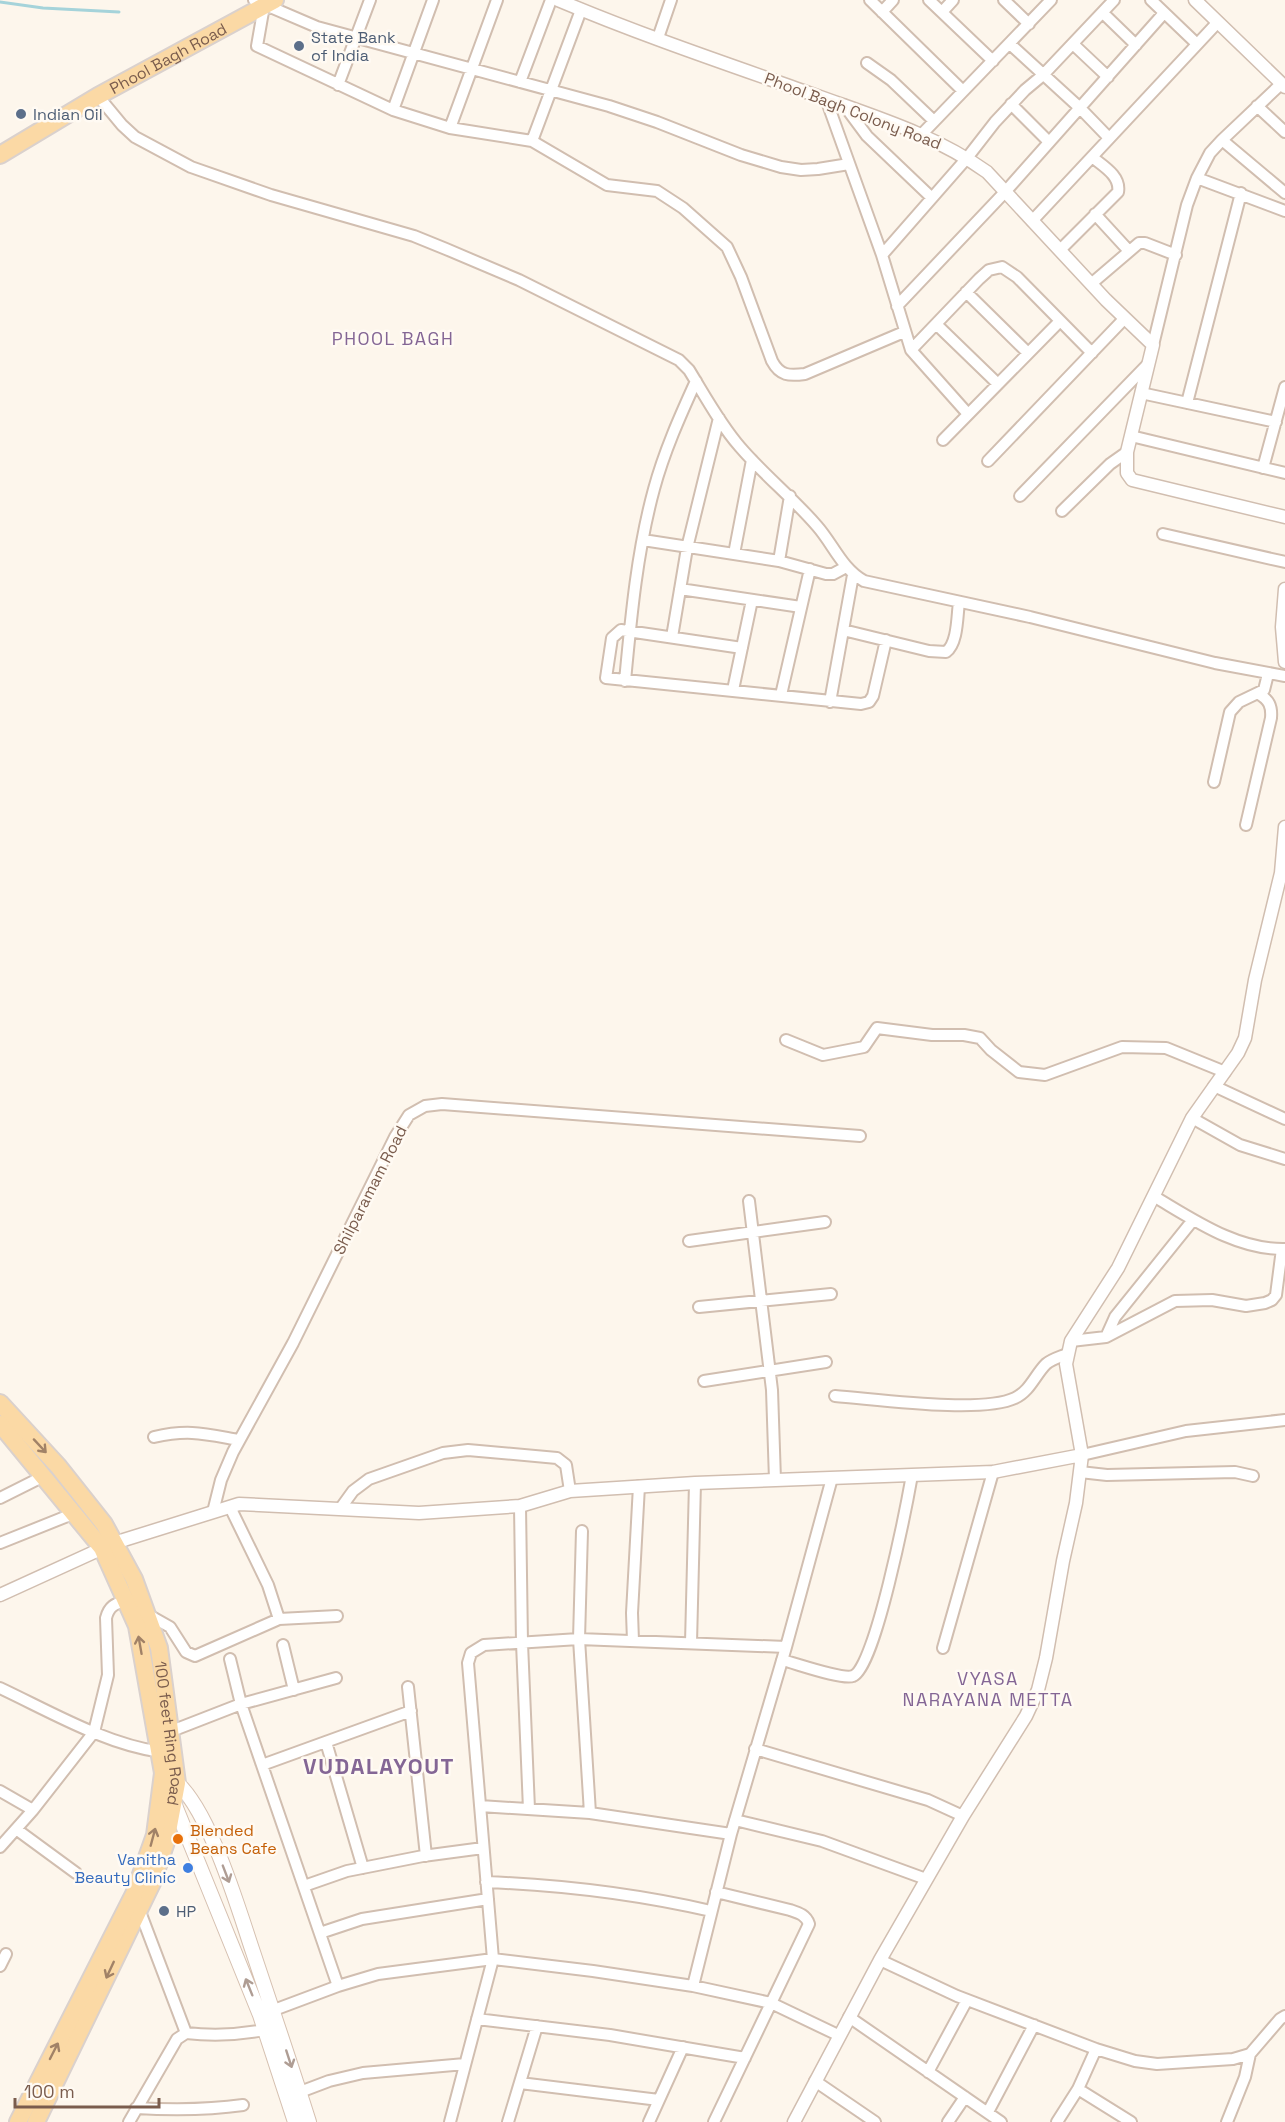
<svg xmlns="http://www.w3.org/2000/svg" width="1285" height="2122" font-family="'Space Grotesk',sans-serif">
  <rect width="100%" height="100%" fill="#fdf6ec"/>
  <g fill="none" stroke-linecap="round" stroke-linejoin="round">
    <!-- stream -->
    <path stroke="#a5d3da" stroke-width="3" d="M0 2 43 8 119 12"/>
    <!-- minor casing -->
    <g stroke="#d1beb0" stroke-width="14">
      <path id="minor" d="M254 0 317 27 609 106 657 122 741 155 781 167 801 170 818 169 849 164
        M870 0 963 91
        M929 0 993 61
        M1004 0 1029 24
        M1151 0 1197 44
        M264 6 257 46 393 110 450 128 532 141 607 185 657 191 683 208 727 247 741 277 772 361C780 376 789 376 805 374L904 332
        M882 12 893 0
        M942 12 953 0
        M1103 13 1136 45
        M658 38 671 0
        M1010 44 1080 108 1109 138
        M1073 44 1108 77
        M867 63 891 80 934 121
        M520 82 551 0
        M338 85 370 0
        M98 96 122 125 135 137 191 167 271 195 414 236 446 249 519 280 679 360 689 370C705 396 720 424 740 447 764 475 793 498 817 526 833 544 842 569 864 581L1030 617 1215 663 1285 676
        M826 99 882 255 911 350 968 414
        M1011 104 1049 142
        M844 105 867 136 932 198
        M1257 106 1285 132
        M393 110 433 0
        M450 128 497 0
        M921 135 1051 0
        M1222 140 1285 193
        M532 141 581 10
        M1197 178 1285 211
        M1095 214 1129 251
        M1032 221 1218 22
        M1060 250 1118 192C1121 176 1103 166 1092 157
        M882 255 967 158 995 122 1025 90 1043 75 1114 0
        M1091 284 1139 243H1145L1176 255
        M966 292 1028 353
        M897 306 1005 192 1164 13
        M936 324 998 384
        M1153 345 1187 205 1197 178 1210 153 1222 140 1281 84
        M911 350 979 279 989 270 1002 267 1017 277 1092 353
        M1141 393 1276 422
        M1187 403 1241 193
        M1131 436 1285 473
        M943 440 1060 321
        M988 461 1125 318
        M1263 468 1285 387
        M1020 496 1148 364
        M1062 511 1110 464 1127 452
        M1163 534 1285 562
        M643 540 779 561 826 574H833L846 567
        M734 554 752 460
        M779 561 790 496
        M680 589 801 607
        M843 630 929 651 946 652C958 643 957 616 959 602
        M672 637 687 548 719 418
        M742 648 621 630 612 638 606 678 861 704 869 702 873 696 886 640
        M625 681C631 617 637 551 654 489 664 452 680 416 696 381
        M733 690 752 600
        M781 695 810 569
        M830 702 853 575
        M1214 782 1230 712 1239 702 1264 690 1268 674
        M1246 825 1271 718C1272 706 1269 700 1259 694
        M786 1040 823 1055 864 1047 877 1028 932 1035H964L980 1038 991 1050 1019 1072 1045 1075 1122 1047 1166 1048 1225 1072
        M1214 1086 1285 1119
        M1192 1118 1240 1145 1285 1159
        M1155 1197C1194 1220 1237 1250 1285 1249
        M749 1201 772 1390 775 1480
        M689 1241 825 1222
        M699 1307 831 1294
        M1106 1337 1115 1317 1193 1220
        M1071 1341 1106 1337 1175 1301 1212 1300 1246 1306 1265 1303 1272 1300 1276 1295 1282 1249
        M704 1381 826 1362
        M835 1396C876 1399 981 1414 1015 1398 1030 1391 1035 1375 1046 1364 1052 1359 1060 1357 1067 1354
        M154 1437C189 1429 205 1434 239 1440
        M1082 1455 1186 1431 1285 1420
        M1080 1472 1107 1475 1235 1472 1253 1476
        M0 1498 44 1476
        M520 1506 522 1643 529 1809
        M230 1507 268 1585 279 1619
        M340 1509 353 1491 369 1479 443 1453 468 1450 557 1458 566 1465 570 1491
        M213 1512 221 1480 233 1452 293 1343 395 1137 409 1115 425 1106 442 1104 860 1136
        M582 1531 579 1639 590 1813
        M0 1543 75 1513
        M147 1614 170 1627 186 1652 195 1656 279 1619 337 1616
        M633 1641 632 1613 639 1486
        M691 1643 695 1483
        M283 1645 294 1690
        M943 1648 993 1472
        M230 1659 241 1704 338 1986
        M782 1660C795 1663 842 1680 853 1676 875 1669 907 1503 912 1475
        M408 1687 426 1856
        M0 1688C51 1712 105 1744 161 1752
        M169 1732 241 1704 336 1678
        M326 1742 363 1868
        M755 1749 928 1800 963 1816
        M262 1765 411 1711
        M0 1791 33 1810
        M480 1806 590 1813 731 1834
        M735 1820 822 1841 926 1879
        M16 1829 76 1873
        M0 1847 33 1810 94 1732 108 1675 106 1618C109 1606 115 1604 126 1600
        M486 1882C563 1885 637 1894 711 1911
        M304 1886 347 1871 423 1856 483 1848
        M139 1909 186 2033
        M320 1933 362 1919 488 1899
        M880 1960 957 1996 1096 2049 1135 2061 1157 2064 1233 2059 1250 2054 1280 2019 1285 2016
        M0 1966 6 1954
        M693 1986 731 1834 786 1647 832 1478
        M266 2013 338 1986 378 1974 493 1959 593 1971 693 1986 771 2003 838 2035
        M849 2017 1001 2122
        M477 2019 610 2035 745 2058
        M928 2072 967 2000
        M815 2081 875 2122
        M520 2083 659 2100
        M1078 2089 1131 2122
        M300 2092 329 2081 363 2073 465 2064
        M136 2108C172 2110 208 2110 243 2105
        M988 2112 1034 2025
        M129 2122 177 2039 186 2033C213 2036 238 2035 264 2030
        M450 2122 493 1959 468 1663 471 1653 484 1645 579 1639 786 1647
        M508 2122 537 2026
        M649 2122 683 2047
        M714 2122 809 1924C806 1915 799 1913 790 1910L716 1892
        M948 2122 965 2097
        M1057 2122 1078 2089 1096 2049
        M1227 2122 1245 2077 1250 2054"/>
    </g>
    <!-- tertiary casing -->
    <g stroke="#d1beb0" stroke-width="15">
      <path id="tertiary" d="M558 0C641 35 727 64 812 94 872 116 934 134 987 172L1106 300 1153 345 1127 452V473L1132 480 1285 517
        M1195 0 1285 87
        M1285 589 1282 627 1285 662
        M0 1595 114 1543 239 1504 419 1513 520 1506 570 1491 695 1483 993 1472 1082 1455
        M794 2122 880 1960 963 1816 1026 1716 1038 1690 1046 1658 1063 1561 1076 1503 1082 1455 1066 1364 1071 1341 1118 1268 1192 1118 1238 1053 1245 1038 1255 980 1281 873 1285 827"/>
    </g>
    <!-- secondary casing -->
    <g stroke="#d6c0b0" stroke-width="16">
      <path id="secondary" d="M172 1779C208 1803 239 1911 253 1952 272 2009 291 2065 309 2122
        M170 1800 174 1803 260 2015 295 2122"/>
    </g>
    <!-- primary casing -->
    <g stroke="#dad1cd" stroke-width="20">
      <g id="primary">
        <path id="s1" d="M0 155 98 96 275 0"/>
        <path id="s2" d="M0 1403 58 1466 104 1524 134 1579 159 1648 177 1783 166 1842 152 1883 36 2122"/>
        <path d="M0 1424 102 1548 137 1626 163 1773 155 1835 134 1894 18 2122"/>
      </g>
    </g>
    <!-- minor -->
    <use href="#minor" stroke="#fff" stroke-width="10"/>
    <!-- tertiary -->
    <use href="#tertiary" stroke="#fff" stroke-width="12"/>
    <!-- secondary -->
    <use href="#secondary" stroke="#fff" stroke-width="14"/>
    <!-- primary -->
    <use href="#primary" stroke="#fbd9a5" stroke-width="16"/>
  </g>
  <!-- one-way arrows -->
  <defs><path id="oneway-shaft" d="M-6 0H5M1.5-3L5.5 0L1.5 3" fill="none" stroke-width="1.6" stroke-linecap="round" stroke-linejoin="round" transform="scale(1.5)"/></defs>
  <g stroke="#a18267">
    <use href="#oneway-shaft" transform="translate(40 1446) rotate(47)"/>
    <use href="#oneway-shaft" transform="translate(140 1645) rotate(-100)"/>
    <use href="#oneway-shaft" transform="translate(153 1837) rotate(-75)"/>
    <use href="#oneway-shaft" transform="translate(110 1970) rotate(115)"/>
    <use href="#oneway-shaft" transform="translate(54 2051) rotate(-63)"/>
  </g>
  <g stroke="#af9d94">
    <use href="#oneway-shaft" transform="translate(226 1874) rotate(69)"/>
    <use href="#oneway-shaft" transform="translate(249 1987) rotate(-112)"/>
    <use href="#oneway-shaft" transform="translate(289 2059) rotate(72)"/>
  </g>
  <!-- markers -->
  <g fill="#5c6f8a" stroke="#fffaf3" stroke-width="2">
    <circle cx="299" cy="46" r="6"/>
    <circle cx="21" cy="114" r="6"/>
    <circle cx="164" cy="1911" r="6"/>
  </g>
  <circle fill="#e8710a" stroke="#fffaf3" stroke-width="2" cx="178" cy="1839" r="6"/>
  <circle fill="#3f7fe0" stroke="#fffaf3" stroke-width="2" cx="188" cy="1868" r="6"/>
  <g text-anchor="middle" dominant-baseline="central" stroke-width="5" stroke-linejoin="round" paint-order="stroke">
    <!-- service labels -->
    <g font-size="16" fill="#4e5e75" stroke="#fffaf3" text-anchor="start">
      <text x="311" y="37">State Bank<tspan x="311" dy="18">of India</tspan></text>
      <text x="33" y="114">Indian Oil</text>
      <text x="176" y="1911">HP</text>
    </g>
    <!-- street labels -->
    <g font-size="16" fill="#7a5c4d" stroke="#fffaf3">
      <text stroke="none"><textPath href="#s1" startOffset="194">Phool Bagh Road</textPath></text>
      <text transform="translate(853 111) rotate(21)">Phool Bagh Colony Road</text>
      <text transform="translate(370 1190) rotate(-63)">Shilparamam Road</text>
      <text stroke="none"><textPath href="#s2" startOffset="382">100 feet Ring Road</textPath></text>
    </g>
    <!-- food labels -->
    <g font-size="16" fill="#c56008" stroke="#fffaf3" text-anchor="start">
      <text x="190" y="1830">Blended<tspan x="190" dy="18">Beans Cafe</tspan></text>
    </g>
    <!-- shop labels -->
    <g font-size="16" fill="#366cbe" stroke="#fffaf3" text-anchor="end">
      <text x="176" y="1859">Vanitha<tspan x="176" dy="18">Beauty Clinic</tspan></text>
    </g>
    <!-- neighbourhood labels -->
    <g font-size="18" letter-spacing="1.5" fill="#846695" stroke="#fffaf3">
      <text x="393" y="338">PHOOL BAGH</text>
      <text x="988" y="1678">VYASA<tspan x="988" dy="21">NARAYANA METTA</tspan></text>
    </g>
    <!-- district labels -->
    <g font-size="22" font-weight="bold" letter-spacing="1.5" fill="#846695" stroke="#fffaf3">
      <text x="379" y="1766">VUDALAYOUT</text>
    </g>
  </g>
  <!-- scale -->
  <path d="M15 2098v9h144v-9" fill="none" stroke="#7a5c4d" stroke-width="3"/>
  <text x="24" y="2098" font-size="18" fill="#7a5c4d" stroke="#fffaf3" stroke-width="4.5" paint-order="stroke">100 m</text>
</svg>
